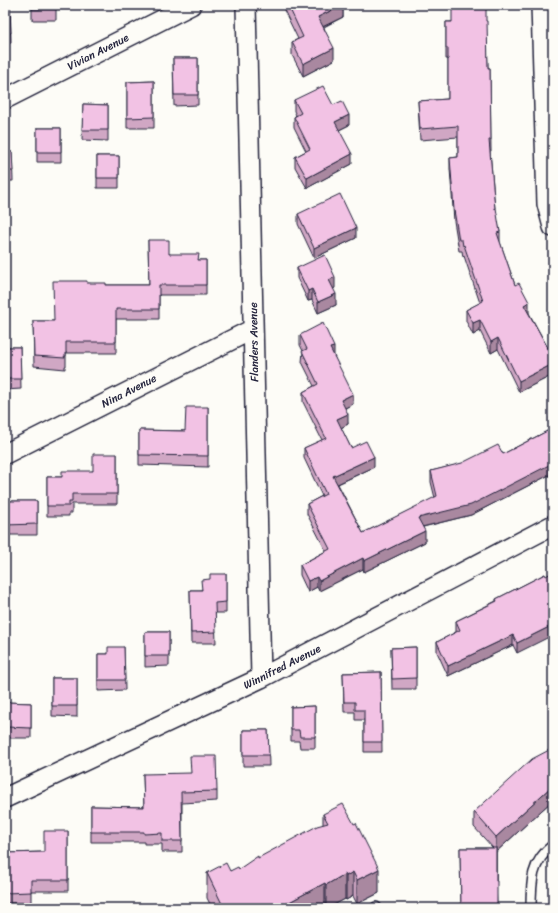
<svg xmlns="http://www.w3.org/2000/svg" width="558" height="913" font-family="Sriracha,sans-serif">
  <rect width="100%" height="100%" fill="#fdfcf7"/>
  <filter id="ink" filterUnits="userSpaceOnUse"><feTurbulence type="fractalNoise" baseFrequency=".025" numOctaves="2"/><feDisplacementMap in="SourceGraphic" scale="8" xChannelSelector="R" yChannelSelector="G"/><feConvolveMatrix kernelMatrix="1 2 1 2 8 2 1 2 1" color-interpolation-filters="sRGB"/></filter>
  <g filter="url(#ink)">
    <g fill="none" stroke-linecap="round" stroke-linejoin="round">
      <!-- service casing -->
      <g stroke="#22223b" stroke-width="12">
        <path id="service" d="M376 907 377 908
          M531 908C531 882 531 862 553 845"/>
      </g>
      <!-- minor casing -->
      <g stroke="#22223b" stroke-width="22">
        <path id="minor" d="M246 5 261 678
          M541 5 547 204 553 227
          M5 99 191 5
          M5 454 253 329
          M5 798 261 678 553 525"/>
      </g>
      <!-- service -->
      <use href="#service" stroke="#fdfcf7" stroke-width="9"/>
      <!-- minor -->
      <use href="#minor" stroke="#fdfcf7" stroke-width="19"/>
    </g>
    <!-- wall -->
    <path fill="#d0a7c4" stroke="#22223b" d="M32 5H56V20H32Z
      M283 5H343V17L324 27 334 60 303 76 292 55V42L298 39 283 8Z
      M5 8H10L11 43H5Z
      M486 21 488 68H490L491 151H490L495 209 500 232V242L515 285 529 313 553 357V375L519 392 498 349 491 353 480 331 473 335 466 321V310L480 303 464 256 463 257 462 251H459L454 221 450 169V158L458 157V137L420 140 418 101 448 99V59H446V22Z
      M173 58H198V105L174 106Z
      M154 81V128H127V82Z
      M294 100 333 105 349 125 339 130 352 164 307 188 295 167V157L306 151 294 127V117L296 115 294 111Z
      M83 104 108 105V141L82 140Z
      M37 128H61V162H37Z
      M5 152H12L13 181H8V192H5Z
      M97 156H119V188H97Z
      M298 214 356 238 314 258 298 224Z
      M148 240 169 254 199 260H206V295H159V319H116V353H66V366H65V369L34 366 33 321H54L87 283 106 285H149Z
      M297 268 335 288H333L336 305 318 313 312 300 308 301 297 278Z
      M300 335 334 356 353 404 345 408 348 424 341 428 351 448 374 467 338 484 363 533 435 498 431 482V471L503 454 551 429 550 427V417L553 415V473L471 515 423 527 425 542 364 572 363 569 319 591 317 587 308 592 300 575V565L326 551 307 514V504L322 496 304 458V448L322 440 303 402V392L314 386 302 362 303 351 300 345Z
      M5 347H20L21 389 5 390Z
      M208 407V467L139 465V430L185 431Z
      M117 454V504H72V513H69V516H47V477H62L93 471Z
      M5 501H37V535H5Z
      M226 574V613H215L216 643H191L190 590H201L210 579Z
      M545 574 517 653 513 645 448 676 437 652V642L456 632V621L496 601V599Z
      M145 632H169V666L145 667Z
      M124 647 125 690 98 691V654H108Z
      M416 647V689H392L391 648Z
      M381 672 382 752H364V720H355V712H344L343 673Z
      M52 678H77V717L52 716Z
      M6 702 31 703V738H6Z
      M315 706V748H300L299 741H291V707Z
      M243 730H268L269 766H243Z
      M553 748V800L496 852V881L497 906 498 908H461L460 848H493L474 827V812Z
      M143 774 217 791V801L182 803V852H162V844H144V842H91V806L144 807Z
      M323 814 379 893 357 904 353 896 346 900 345 899 328 908H212L207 898V873L230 871 239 869 323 825Z
      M68 831V891H31V903H5V853L44 852Z"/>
    <!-- shaded-wall -->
    <path fill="#a988a0" stroke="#22223b" d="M343 5V17L318 29V17Z
      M334 48V60L303 76V64Z
      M349 115V125L335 132V122Z
      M352 154V164L307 188V178Z
      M356 228V238L314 258V248Z
      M335 277V288L329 290V280Z
      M312 289V300L308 301V291Z
      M336 294V305L318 313V302Z
      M529 302V313L524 316V305Z
      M480 320V331L473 335V323Z
      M498 338V349L491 353V342Z
      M334 347V357L330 348Z
      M553 364V375L519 392V381Z
      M353 394V404L341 410V400Z
      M348 414V424L337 430V419Z
      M374 457V467L333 486V476Z
      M553 463V473L471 515 418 528V518Z
      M425 531V542L364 572V561Z
      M363 558V569L319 591V581Z
      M317 577V587L308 592V581Z
      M553 625V635L517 653V643Z
      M513 635V645L448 676V666Z
      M553 785V800L496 852V896V837Z
      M379 869V893L357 904V880Z
      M353 872V896L346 900V876Z
      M345 874V899L328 908H326V885Z
      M325 883V908H278Z"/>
    <!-- building -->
    <path fill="#f2c2e4" stroke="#22223b" d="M32 5H56V9H32Z
      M288 5H342L318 17 334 48 303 64 292 42 303 37Z
      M452 5H486V21H487L488 68H490L491 140H489L495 209 496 208 500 232 497 233 515 285 519 283 529 302 524 305 553 357V364L519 381 498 338 491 342 480 320 473 323 466 310 483 301 464 245 463 246 462 240H459L454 210 450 158 458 157V126L420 129 418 101 448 99V48H446V22H452Z
      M5 8H10L11 33H5Z
      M173 58H198V95H174Z
      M154 81V117L127 118V82Z
      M323 86 333 105 342 101 349 115 335 122 352 154 307 178 295 157 310 149 294 117 301 113 294 100Z
      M83 104 108 105V130H82Z
      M37 128H61V152H37Z
      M5 152H12L13 171H8V181H5Z
      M97 156H119V178H97Z
      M340 194 356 228 314 248 298 214Z
      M148 240H169V254H199L198 260H206V285H159V309H116V342H66V356H64L65 358 34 356 33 321H54L53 281H87V283H106V285H149Z
      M325 255 335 277 329 280 336 294 318 302 312 289 308 291 297 268Z
      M323 323 334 347 330 348 353 394 341 400 348 414 337 419 351 448 366 441 374 457 333 476 363 533 437 496 431 471 462 463 498 445 503 454 553 428V463L471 505 418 518 425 531 364 561 363 558 319 581 317 577 308 581 300 565 330 549 307 504 326 494 304 448 326 438 303 392 318 384 302 351 307 349 300 335Z
      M5 347H20L21 379H5Z
      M186 407H208V456L139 455V430L185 431Z
      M553 415V423L550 417Z
      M93 454H117V494H72V502H69V506H47V477H62V471H93Z
      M5 501H37V524L5 525Z
      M553 572V625L517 643 513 635 448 666 437 642 460 630 456 621 497 601 496 599 545 574 546 576Z
      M210 574H226V602L215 603 216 632 191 633 190 590H202L201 580 210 579Z
      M145 632H169V656H145Z
      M108 647H124L125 680H98V654H108Z
      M416 647V678L392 679 391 648Z
      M381 672 382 742H364V710H355V702H344L343 673Z
      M52 678H77V706H52Z
      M6 702 31 703V728L6 727Z
      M315 706V737H300L299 730H291V707Z
      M243 730H268L269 755H243Z
      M553 748V785L496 837 474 812 532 759Z
      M190 756H216L217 791 181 792 182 841H162V833L144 834V832H91V806L144 807 143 774 191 773Z
      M343 804 354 824 356 823 379 869 357 880 353 872 346 876 345 874 326 885 325 883 278 908H224L207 873 226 863 230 871 238 867 239 869 258 856V858L317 826 328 823 323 814Z
      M44 831H68V880H31V892L5 893V853L44 852Z
      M460 848H496V881H497V906H498V908H461Z"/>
  </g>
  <g text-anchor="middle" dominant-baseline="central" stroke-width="3" stroke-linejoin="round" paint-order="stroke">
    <!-- street labels -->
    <g font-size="11" fill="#22223b" stroke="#fdfcf7">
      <text transform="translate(98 52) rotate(-27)">Vivian Avenue</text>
      <text transform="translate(254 342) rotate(-91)">Flanders Avenue</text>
      <text transform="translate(129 391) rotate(-27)">Nina Avenue</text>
      <text transform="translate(282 667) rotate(-27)">Winnifred Avenue</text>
    </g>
  </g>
  <!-- margin -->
  <rect width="558" height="913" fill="none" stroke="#fdfcf7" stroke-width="20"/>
  <rect x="10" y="10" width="538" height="893" fill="none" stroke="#22223b" stroke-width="1.5" filter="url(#ink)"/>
</svg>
